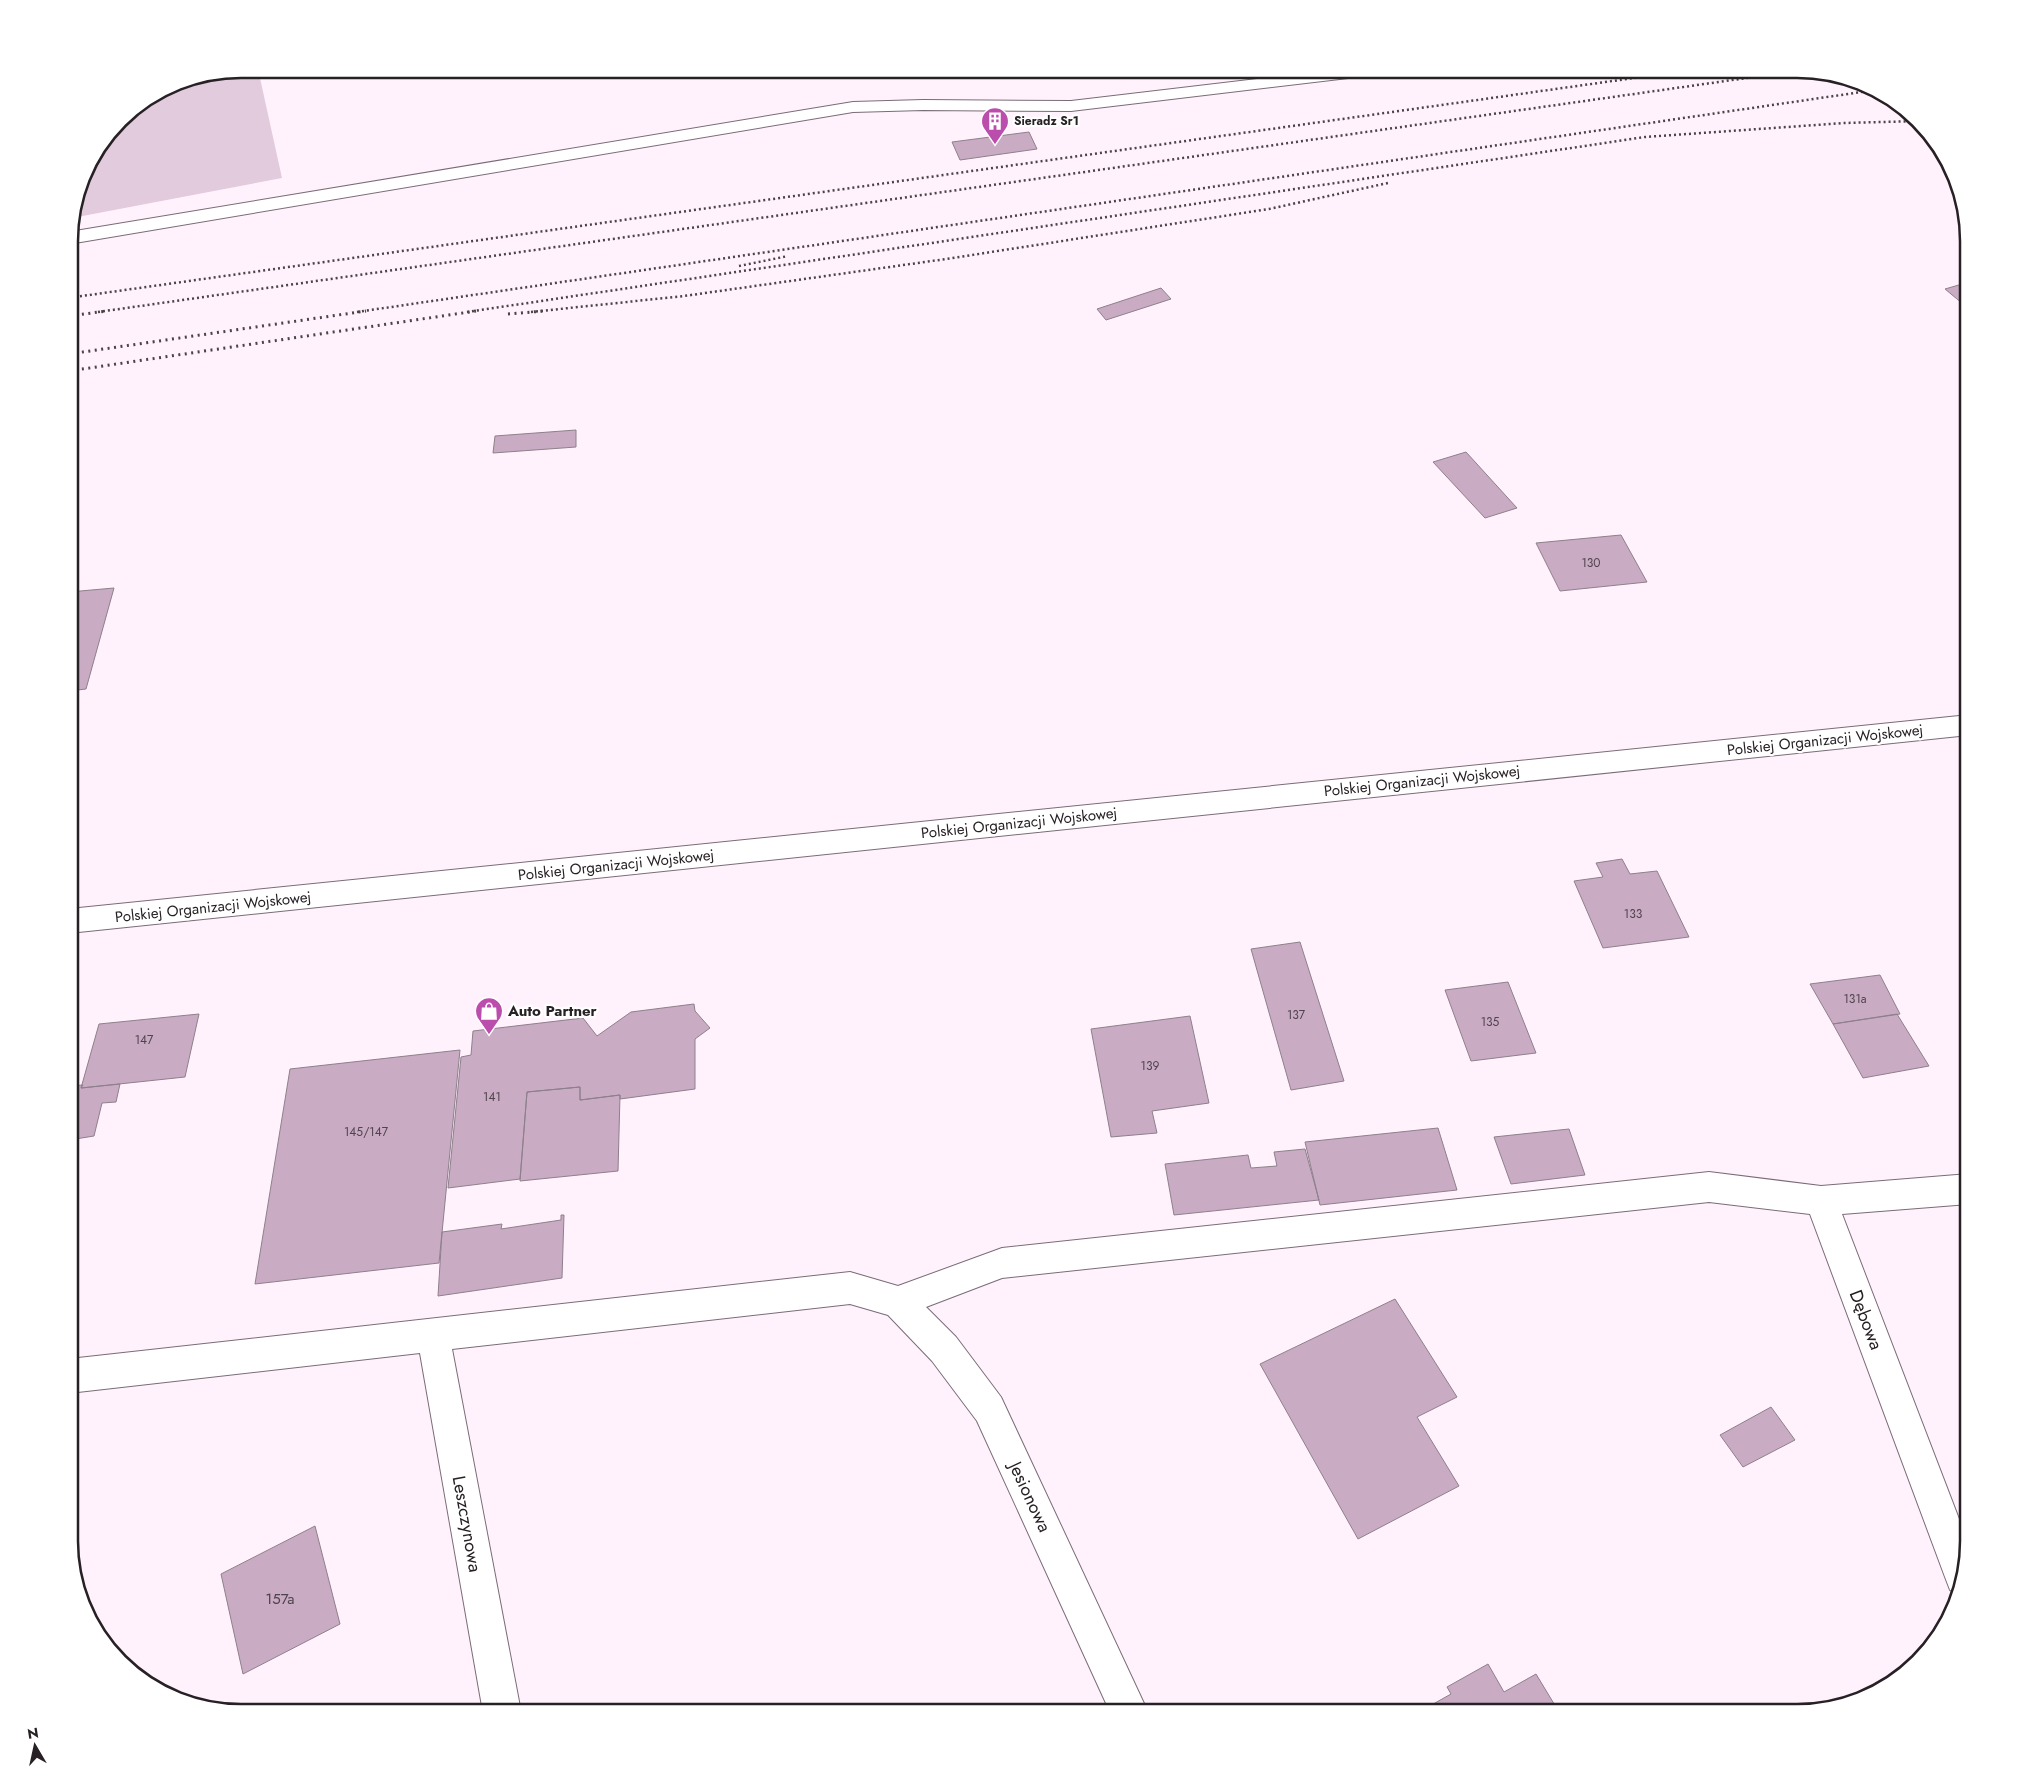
<svg xmlns="http://www.w3.org/2000/svg" width="2038" height="1781" font-family="Jost,sans-serif">
  <rect width="100%" height="100%" fill="#fff2fc"/>
  <!-- green -->
  <path fill="#e1cbdc" d="M240 69H258L282 178 72 218 86 165 127 111 175 82Z"/>
  <!-- building -->
  <path fill="#c9abc3" stroke="#8e808b" d="M1029 132 1037 149 960 160 952 142Z
    M1969 282V309L1945 289Z
    M1161 288 1171 299 1106 320 1097 309Z
    M576 430V447L493 453 495 436Z
    M1466 452 1517 508 1485 518 1433 462Z
    M1621 535 1647 582 1560 591 1536 543Z
    M114 588 86 689 69 691V592Z
    M1622 859 1630 874 1657 871 1689 937 1603 948 1574 881 1603 877 1596 863Z
    M1300 942 1344 1081 1291 1090 1251 949Z
    M1880 975 1900 1014 1833 1024 1810 984Z
    M1508 982 1536 1053 1471 1061 1445 990Z
    M694 1004 695 1011 710 1028 695 1039V1089L620 1099V1095L580 1100V1087L527 1092 520 1179 448 1188 461 1057 471 1055 473 1031 583 1018 597 1036 631 1012Z
    M199 1014 185 1077 81 1088 99 1024Z
    M1897 1014 1929 1066 1863 1078 1833 1024Z
    M1190 1016 1209 1103 1152 1111 1157 1133 1111 1137 1091 1029Z
    M460 1050 439 1263 255 1284 290 1069Z
    M120 1084 116 1102 102 1103 94 1136 69 1140V1086L83 1085 81 1088Z
    M580 1087V1100L620 1095 618 1171 520 1181 527 1092Z
    M1438 1128 1457 1190 1320 1205 1305 1142Z
    M1569 1129 1585 1175 1511 1184 1494 1137Z
    M1305 1149 1319 1200 1174 1215 1165 1164 1248 1155 1251 1168 1277 1166 1274 1152Z
    M561 1215H564L562 1278 438 1296 442 1232 502 1224 501 1229 561 1220Z
    M1395 1299 1457 1397 1417 1417 1459 1486 1358 1539 1260 1364Z
    M1771 1407 1795 1440 1743 1467 1720 1435Z
    M315 1526 340 1624 243 1674 221 1574Z
    M1488 1664 1504 1692 1536 1674 1559 1712H1419L1451 1694 1447 1687Z"/>
  <g fill="none" stroke-linecap="round" stroke-linejoin="round">
    <!-- minor casing -->
    <g stroke="#7a6c77" stroke-width="2">
      <path id="minor" d="M1341 69H1391L1388 73 1382 74 1071 111 923 110 853 112 69 244V232L853 102 923 100 1071 101Z
        M1709 1172 1821 1186 1969 1174V1204L1842 1214 1969 1545 1959 1594 1950 1590 1945 1577 1810 1214 1709 1202 1002 1278 926 1307 956 1337 1001 1397 1148 1712H1110L977 1421 932 1361 888 1315 850 1304 452 1349 521 1712H483L420 1353 69 1393V1359L850 1272 898 1286 1002 1248Z"/>
    </g>
    <!-- major casing -->
    <g stroke="#7a6c77" stroke-width="2">
      <path id="major" d="M1969 715V735L69 933V909Z"/>
    </g>
    <!-- minor -->
    <use href="#minor" fill="#fff" fill-rule="evenodd"/>
    <!-- major -->
    <use href="#major" fill="#fff" fill-rule="evenodd"/>
    <!-- rail-far1 -->
    <path stroke="#4a4348" stroke-width="2.5" stroke-dasharray="2 3" stroke-linecap="butt" d="M739 266 788 256
      M75 297 1698 69
      M98 312 1803 70
      M357 312 1875 90
      M467 312 1645 137 1844 123 1920 121
      M531 312 684 296 946 259 1269 209 1388 183"/>
    <!-- rail -->
    <path stroke="#4a4348" stroke-width="3" stroke-dasharray="2 4.5" stroke-linecap="butt" d="M508 314 544 311
      M69 316 107 311
      M69 354 366 311
      M69 371 476 311"/>
  </g>
  <!-- icons -->
  <defs>
    <g id="building-pin" transform="scale(1.4375)"><path d="M0 17L-7.5 6A9.5 9.5 0 1 1 7.5 6Z" fill="#bb4dac" stroke="#fff"/><path d="M-4-6H4V6H1V3H-1V6H-4ZM-2.5-4.3h1.7v1.8h-1.7ZM.8-4.3h1.7v1.8H.8ZM-2.5-1h1.7V.8h-1.7ZM.8-1h1.7V.8H.8Z" fill="#fff"/></g>
    <g id="shop-pin" transform="scale(1.4375)"><path d="M0 17L-7.5 6A9.5 9.5 0 1 1 7.5 6Z" fill="#bb4dac" stroke="#fff"/><path d="M-5-2.5h2.3a2.7 3.5 0 0 1 5.4 0H5L5.5 6h-11ZM-1.5-2.5h3a1.5 2.3 0 0 0-3 0Z" fill="#fff"/></g>
  </defs>
  <g fill-rule="evenodd">
    <use href="#building-pin" x="995" y="121"/>
    <use href="#shop-pin" x="489" y="1011"/>
  </g>
  <g text-anchor="middle" dominant-baseline="central" stroke-width="4.5" stroke-linejoin="round" paint-order="stroke">
    <!-- far-poi labels -->
    <g font-size="12" font-weight="bold" fill="#272125" stroke="#fff" text-anchor="start">
      <text x="1014" y="121">Sieradz Sr1</text>
    </g>
    <!-- number labels -->
    <g font-size="12" fill="#50444c">
      <text x="1591" y="563">130</text>
      <text x="1633" y="914">133</text>
      <text x="1855" y="999">131a</text>
      <text x="1296" y="1015">137</text>
      <text x="1490" y="1022">135</text>
      <text x="144" y="1040">147</text>
      <text x="1150" y="1066">139</text>
      <text x="492" y="1097">141</text>
      <text x="366" y="1132">145/147</text>
    </g>
    <!-- street labels -->
    <g font-size="15" fill="#272125" stroke="#fff">
      <text transform="translate(1825 740) rotate(-6)">Polskiej Organizacji Wojskowej</text>
      <text transform="translate(1422 781) rotate(-6)">Polskiej Organizacji Wojskowej</text>
      <text transform="translate(1019 823) rotate(-6)">Polskiej Organizacji Wojskowej</text>
      <text transform="translate(616 865) rotate(-6)">Polskiej Organizacji Wojskowej</text>
      <text transform="translate(213 907) rotate(-6)">Polskiej Organizacji Wojskowej</text>
    </g>
    <!-- poi labels -->
    <g font-size="15" font-weight="bold" fill="#272125" stroke="#fff" text-anchor="start">
      <text x="508" y="1011">Auto Partner</text>
    </g>
    <!-- near-number labels -->
    <g font-size="15" fill="#50444c">
      <text x="280" y="1599">157a</text>
    </g>
    <!-- near-street labels -->
    <g font-size="18" fill="#272125" stroke="#fff">
      <text transform="translate(1866 1320) rotate(69)">Dębowa</text>
      <text transform="translate(1030 1497) rotate(65)">Jesionowa</text>
      <text transform="translate(467 1524) rotate(80)">Leszczynowa</text>
    </g>
  </g>
  <!-- crop -->
  <path d="M0 0H2038V1781H0ZM241 78H1797A163 163 0 0 1 1960 241V1541A163 163 0 0 1 1797 1704H241A163 163 0 0 1 78 1541V241A163 163 0 0 1 241 78Z" fill="#fff" fill-rule="evenodd"/>
  <path fill="none" stroke="#272125" stroke-width="2.5" d="M241 78H1797A163 163 0 0 1 1960 241V1541A163 163 0 0 1 1797 1704H241A163 163 0 0 1 78 1541V241A163 163 0 0 1 241 78Z"/>
  <!-- north arrow -->
  <g transform="translate(35 1746) rotate(351)" stroke="#ffffff" stroke-width="4" paint-order="stroke">
  <path d="M0-4L9 19L0 12L-9 19Z" fill="#272125"/>
  <text y="-8" font-size="14" font-weight="bold" text-anchor="middle" fill="#272125">N</text>
  </g>
</svg>
